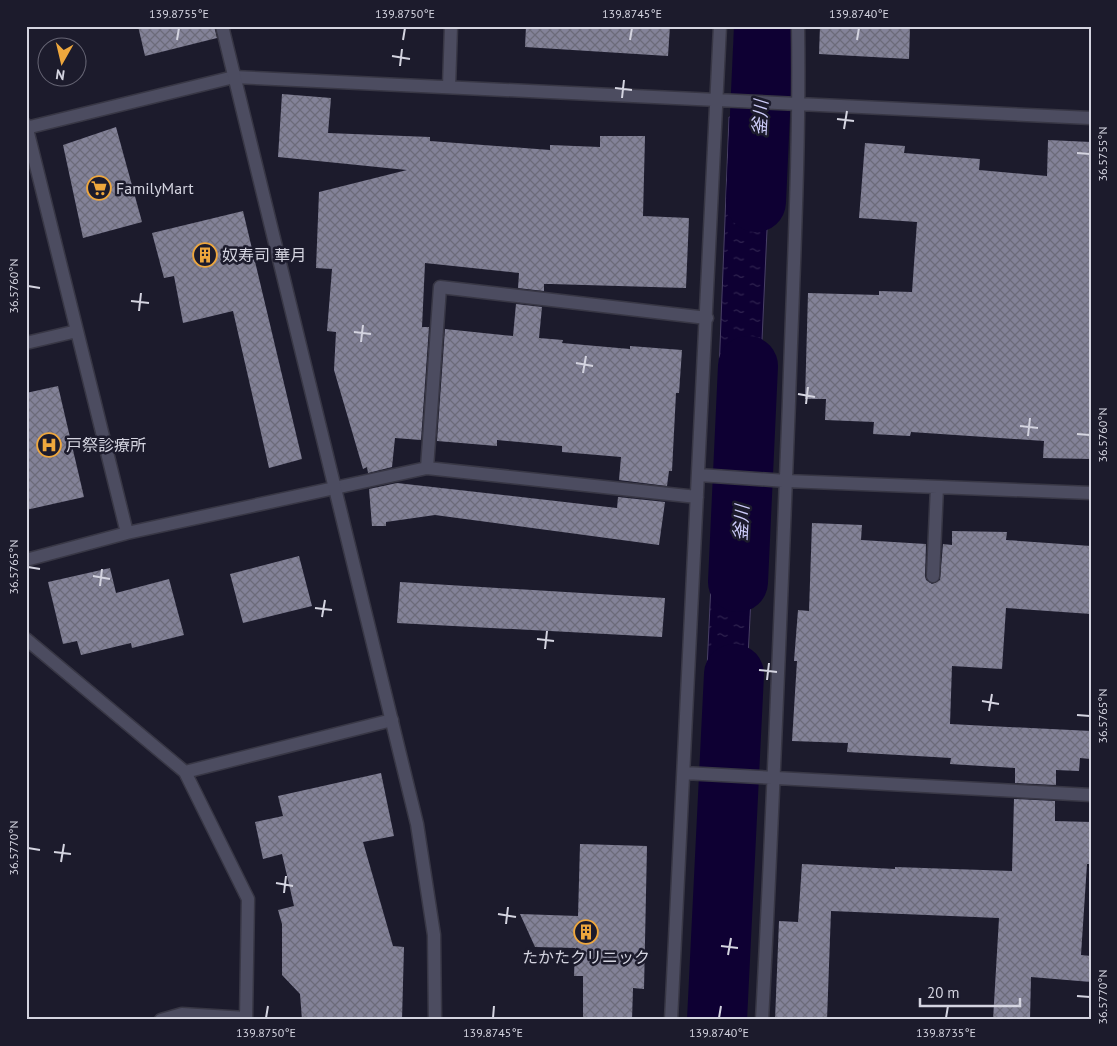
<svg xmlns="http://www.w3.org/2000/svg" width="1117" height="1046" font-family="'PT Sans','Noto Sans JP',sans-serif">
  <defs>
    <pattern id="water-ripples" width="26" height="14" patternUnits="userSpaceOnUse" patternTransform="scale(1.25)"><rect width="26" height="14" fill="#0e0033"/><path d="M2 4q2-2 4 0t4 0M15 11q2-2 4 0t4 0" fill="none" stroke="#302450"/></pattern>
    <pattern id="building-cross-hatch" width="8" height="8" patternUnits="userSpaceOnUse" patternTransform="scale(1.25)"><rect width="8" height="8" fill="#838298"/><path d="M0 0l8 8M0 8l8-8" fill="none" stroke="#6c6b7a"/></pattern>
  </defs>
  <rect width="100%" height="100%" fill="#1c1b2c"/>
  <!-- water -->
  <path fill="url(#water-ripples)" stroke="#494067" d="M735 26H778L775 77 733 76Z
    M729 117 772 120 757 450 716 448Z
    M715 499 756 500 743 755 703 754Z
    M702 792 744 794 737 1020H693Z"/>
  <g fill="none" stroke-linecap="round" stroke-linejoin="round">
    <!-- river -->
    <path stroke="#0e0033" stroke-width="60" d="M756 202 764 26
      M738 582 748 366
      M717 1020 734 674"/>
  </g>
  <!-- building -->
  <path fill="url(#building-cross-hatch)" d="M138 26H214L217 38 145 56Z
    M526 26H670L668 56 525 47Z
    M820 26H910L909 59 819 54Z
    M282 94 331 98 328 133 430 137V141L550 150V145L600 147V136H645L643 216 689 218 686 288 551 284H544V291L518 288 519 273 425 263 422 327H429L421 440 395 438 392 467 368 473 367 467 363 469 334 370 336 332 327 331 332 269 316 268 319 192 407 170 278 157Z
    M116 127 142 222 83 238 63 145Z
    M1048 140 1091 142V459L1043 458 1044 441 911 432 910 436 873 434 874 422 825 420 826 399H805L808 293 879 295V291L912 292 917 222 859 218 865 143 905 146 904 153 980 159 979 170 1047 176Z
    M243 211 302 459 269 468 233 311 183 323 174 276 164 278 152 233Z
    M516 304 542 307 539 338 563 340 562 343 630 349V346L682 350 679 393H676L672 471H669L667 486 619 480 621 457 562 452V446L497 440V446L437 441 445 329 513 336Z
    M58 386 84 497 26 510V393Z
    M397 483 617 508 618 497 665 502 659 545 435 515 386 522V526H372L369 489Z
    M812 523 862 525 861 540 926 544 925 576 926 580 932 584 940 580 943 544 952 545V531L1007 532 1006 540 1091 546V614L1006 608 1002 669 952 666 950 724 1091 731V759L1080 758 1079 771 1056 770V785L1015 783V768L950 764 951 758 847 752 848 743 792 741 797 661H794L798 610 809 611Z
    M299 556 312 606 243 623 230 574Z
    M110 568 116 593 169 579 184 635 132 648 131 643 81 655 77 641 63 644 48 582Z
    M400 582 665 598 662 637 397 623Z
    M381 773 394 836 363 842 393 946 404 947 402 1020H302L300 994 282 975V924L278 910 294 906 282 854 263 859 255 822 283 816 278 796Z
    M1014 799 1055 801V821L1091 822V864H1087L1081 955 1091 956V982L1031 977 1030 1020H993L999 918 831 911 827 1020H775L779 921 798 922 802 864 895 869V867L1012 871Z
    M580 844 647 846 644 989 633 988 632 1020H583V976H574L575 948 535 947 520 914 578 916Z"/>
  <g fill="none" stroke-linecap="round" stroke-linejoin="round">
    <!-- minor casing -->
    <g stroke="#383745" stroke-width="15">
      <path id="minor" d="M449 87 451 26
        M26 125 127 533
        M26 128 234 77 1091 118
        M26 343 77 331
        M699 475 786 481 1091 493
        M697 497 427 468 440 287 707 318
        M26 560 127 533 427 468
        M933 576 937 487
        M26 639 185 772 248 899 246 1020
        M185 772 392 720
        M684 773 1091 795
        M161 1020 182 1014 246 1018
        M671 1020 720 26
        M762 1020C773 813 781 607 789 401 793 276 800 151 798 26"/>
    </g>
    <!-- tertiary casing -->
    <g stroke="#383745" stroke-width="15">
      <path id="tertiary" d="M222 26 417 824 434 935 435 1020"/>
    </g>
    <!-- minor -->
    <use href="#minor" stroke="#4c4c60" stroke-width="12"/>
    <!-- tertiary -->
    <use href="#tertiary" stroke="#4c4c60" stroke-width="12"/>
  </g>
  <!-- ticks -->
  <path fill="none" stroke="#d4d4e0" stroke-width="2" d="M177 40 179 28M403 40 405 28M630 40 632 28M857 40 859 28M392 56 410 59M400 66 402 49M615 88 632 90M622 98 624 80M837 119 854 121M844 129 847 111M1077 153 1090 154M28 286 40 288M131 301 149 303M139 311 141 293M354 332 371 334M361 342 363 325M576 363 593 366M583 373 586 356M798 394 815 397M806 404 808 387M1020 426 1038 428M1077 434 1090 435M1028 436 1030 418M28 567 40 569M93 576 110 579M100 586 102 569M315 608 332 610M322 617 325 600M537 639 554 641M545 649 547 631M759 670 777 672M767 680 769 663M982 701 999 704M989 711 992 694M1077 715 1090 716M28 848 40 850M54 852 71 854M61 862 64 844M276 883 293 886M284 893 286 876M498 914 516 917M506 924 508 907M721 946 738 948M728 955 731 938M1077 996 1090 997M266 1018 268 1006M493 1018 494 1006M719 1018 721 1006M946 1018 948 1006"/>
  <!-- icons -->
  <defs>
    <g id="supermarket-ring" transform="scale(1.25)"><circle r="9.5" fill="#1c1b2c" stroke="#eea73d" stroke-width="1.5"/><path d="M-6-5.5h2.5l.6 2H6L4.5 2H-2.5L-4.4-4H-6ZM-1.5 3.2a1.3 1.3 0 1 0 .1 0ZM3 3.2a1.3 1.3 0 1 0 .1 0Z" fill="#eea73d"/></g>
    <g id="building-ring" transform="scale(1.25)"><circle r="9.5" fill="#1c1b2c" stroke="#eea73d" stroke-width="1.5"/><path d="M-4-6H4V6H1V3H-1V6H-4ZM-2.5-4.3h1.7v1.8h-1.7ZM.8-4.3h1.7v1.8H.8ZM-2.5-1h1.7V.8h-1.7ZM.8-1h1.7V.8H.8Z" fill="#eea73d"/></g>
    <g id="hospital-ring" transform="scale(1.25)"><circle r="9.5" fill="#1c1b2c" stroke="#eea73d" stroke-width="1.5"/><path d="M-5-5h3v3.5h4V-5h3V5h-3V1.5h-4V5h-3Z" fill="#eea73d"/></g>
  </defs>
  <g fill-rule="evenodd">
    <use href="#supermarket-ring" x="99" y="188"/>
    <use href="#building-ring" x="205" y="255"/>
    <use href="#hospital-ring" x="49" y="445"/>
    <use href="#building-ring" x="586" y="932"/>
  </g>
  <g text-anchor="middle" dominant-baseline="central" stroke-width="5" stroke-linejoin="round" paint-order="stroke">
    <!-- poi labels -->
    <g font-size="16" fill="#d4d4e0" stroke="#1c1b2c" text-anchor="start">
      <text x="116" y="188">FamilyMart</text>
      <text x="222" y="255">奴寿司 華月</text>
      <text x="66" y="445">戸祭診療所</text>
      <text x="586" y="957" text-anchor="middle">たかたクリニック</text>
    </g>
    <!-- water labels -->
    <g font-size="18" font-style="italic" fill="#cdccf9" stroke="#1c1b2c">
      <text transform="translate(760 118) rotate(-87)">釜川</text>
      <text transform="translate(741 523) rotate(-87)">釜川</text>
    </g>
  </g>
  <!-- border -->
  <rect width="1117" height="1046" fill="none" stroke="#1c1b2c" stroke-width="55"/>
  <!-- north arrow -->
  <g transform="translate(62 62) rotate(188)"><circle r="24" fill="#1c1b2c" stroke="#666574"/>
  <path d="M0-4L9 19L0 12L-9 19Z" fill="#eea73d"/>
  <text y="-8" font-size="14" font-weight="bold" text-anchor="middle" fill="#d4d4e0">N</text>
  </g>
  <!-- scale -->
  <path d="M920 998v8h100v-8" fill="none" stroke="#d4d4e0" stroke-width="2.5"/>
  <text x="927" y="998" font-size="15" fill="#d4d4e0" stroke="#1c1b2c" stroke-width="4" paint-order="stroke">20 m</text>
  <rect x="28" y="28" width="1062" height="990" fill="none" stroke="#d4d4e0" stroke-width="2"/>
  <g font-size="12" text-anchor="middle" fill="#d4d4e0">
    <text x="179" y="18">139.8755°E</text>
    <text x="405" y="18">139.8750°E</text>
    <text x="632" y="18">139.8745°E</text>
    <text x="859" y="18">139.8740°E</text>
    <text transform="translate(1103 154) rotate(-90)" y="4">36.5755°N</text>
    <text transform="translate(14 286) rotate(-90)" y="4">36.5760°N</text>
    <text transform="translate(1103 435) rotate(-90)" y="4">36.5760°N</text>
    <text transform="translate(14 567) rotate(-90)" y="4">36.5765°N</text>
    <text transform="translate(1103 716) rotate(-90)" y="4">36.5765°N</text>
    <text transform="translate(14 848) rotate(-90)" y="4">36.5770°N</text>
    <text transform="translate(1103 997) rotate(-90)" y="4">36.5770°N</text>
    <text x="266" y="1037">139.8750°E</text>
    <text x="493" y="1037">139.8745°E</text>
    <text x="719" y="1037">139.8740°E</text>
    <text x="946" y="1037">139.8735°E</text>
  </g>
</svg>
